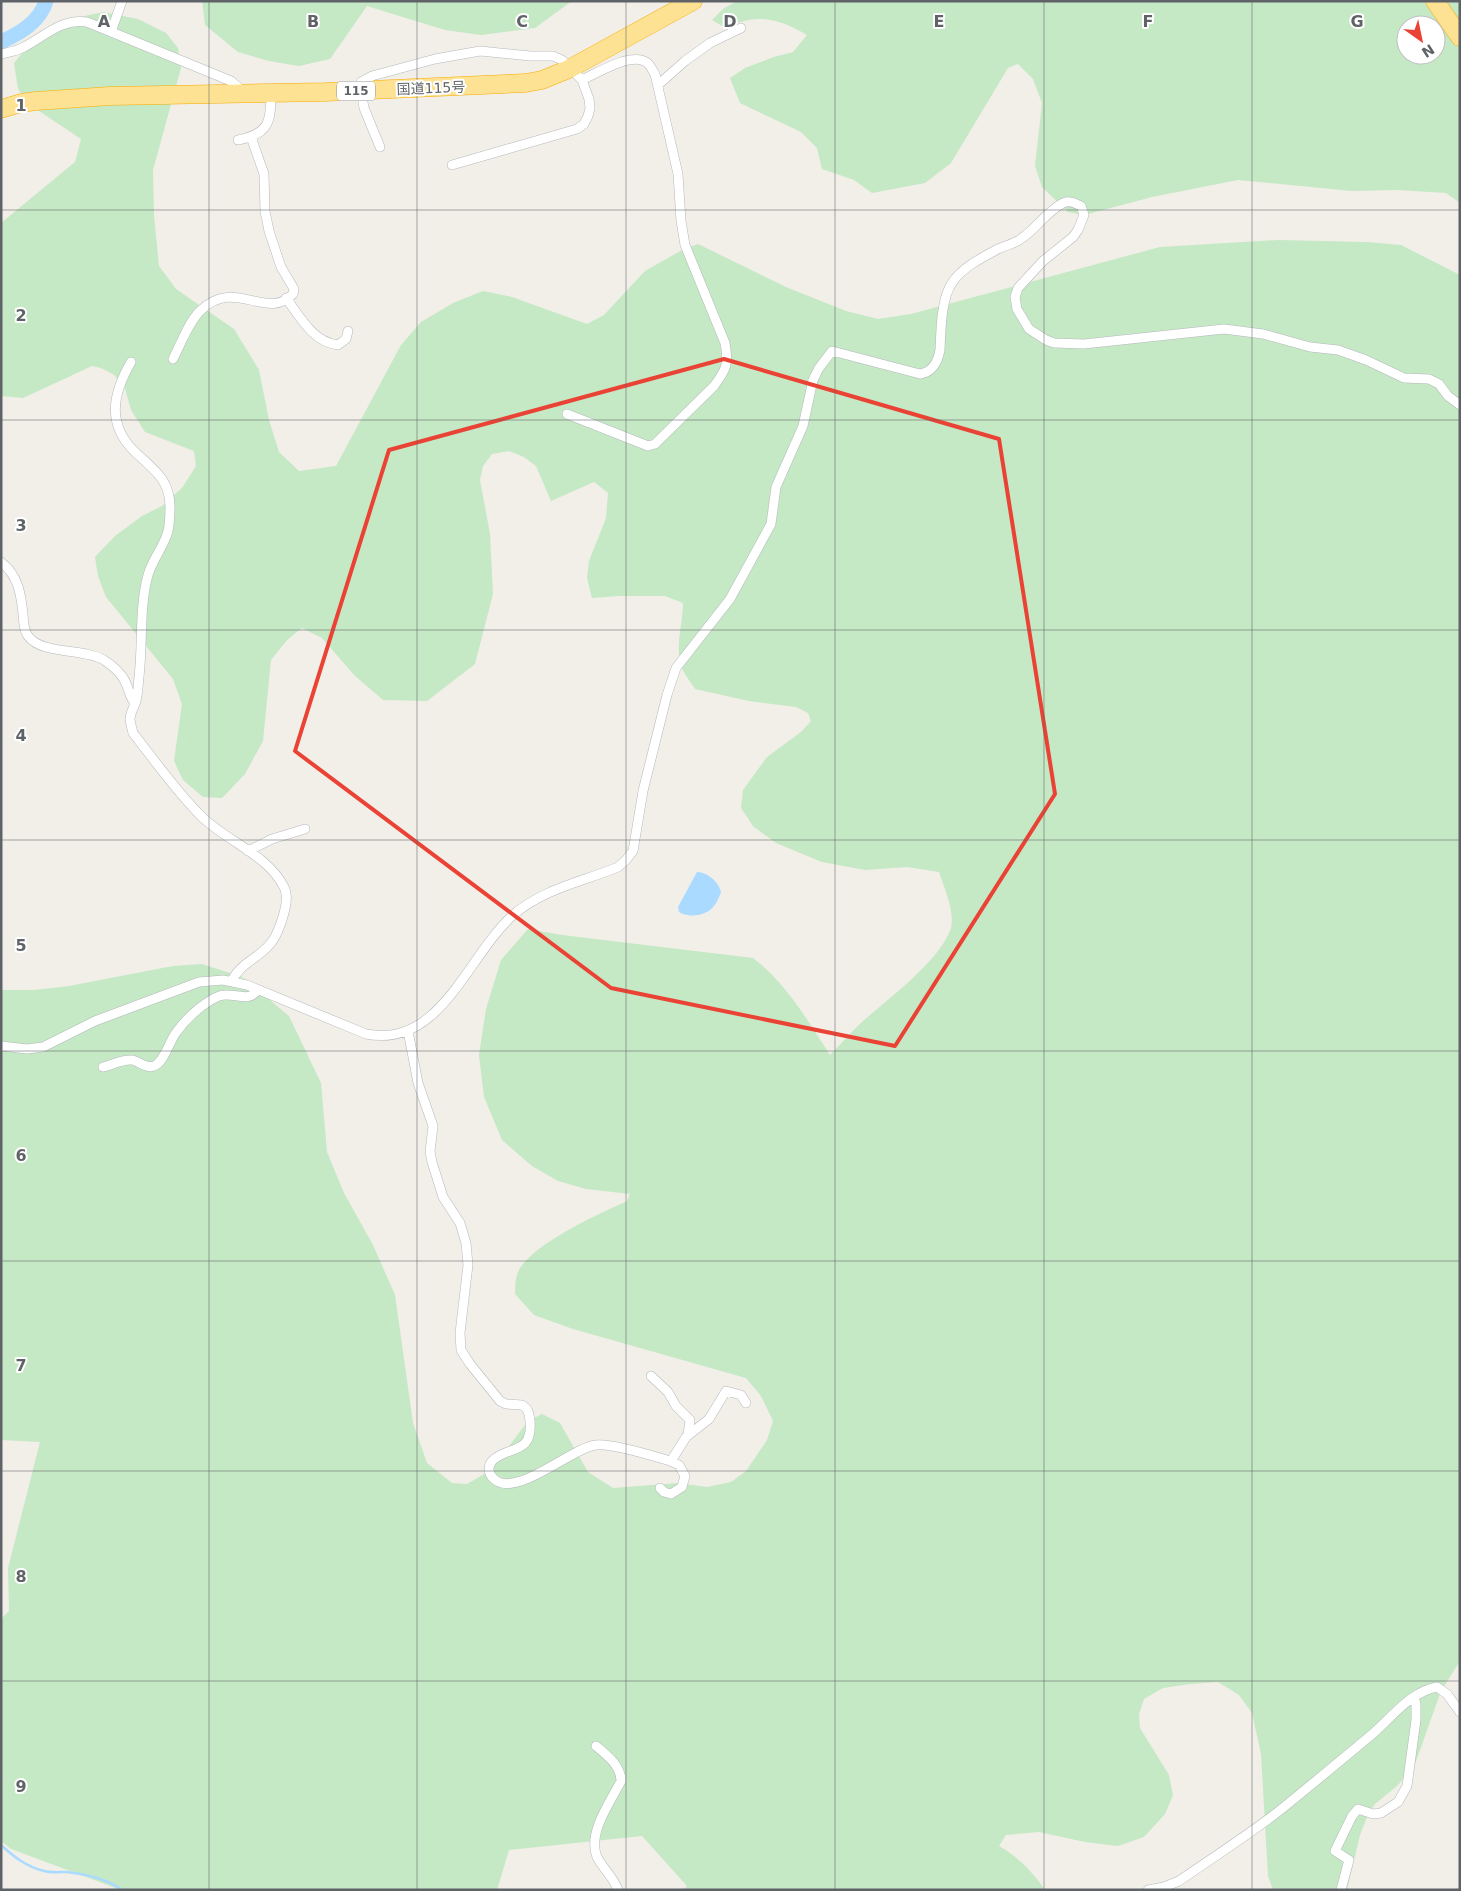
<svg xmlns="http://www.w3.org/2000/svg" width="1461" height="1891" font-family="'DejaVu Sans','Noto Sans JP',sans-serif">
  <rect width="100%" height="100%" fill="#f1efe8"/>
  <!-- green -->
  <path fill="#c5e8c5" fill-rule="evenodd" d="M202 1H572L535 28 481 35 445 30 367 6 330 59 299 66 269 61 238 52 205 25Z
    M737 1H1460V203L1446 193 1397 190 1352 191 1238 180 1152 197 1084 215 1068 212 1042 187 1035 166 1042 103 1033 79 1018 64 1008 68 951 163 925 183 872 193 854 180 822 169 817 148 801 132 740 103 730 78 745 68 774 57 793 52 807 35C780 19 756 12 726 28L712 20 723 9ZM1406 25H1436V55H1406Z
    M103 12 138 19 166 33 178 48 181 68 153 170 154 215 159 266 176 289 234 329 259 370 269 420 279 452 299 471 336 466 401 345 421 322 453 303 483 291 512 297 587 324 604 315 645 271 684 249 698 244 786 287 846 311 878 319 911 314 1160 247 1278 240 1366 242 1401 245 1460 275V1661L1441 1691 1414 1767 1397 1786 1375 1804 1369 1812 1360 1835 1347 1890H1273L1268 1876 1261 1754 1252 1713 1239 1695 1218 1682 1190 1684 1163 1688 1144 1699 1139 1714 1140 1728 1169 1775 1173 1795 1165 1814 1144 1837 1118 1846 1085 1842 1039 1832 1006 1835 999 1846C1018 1857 1032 1871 1045 1890H684L687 1886 642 1836 509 1850 497 1890H121L11 1849 1 1841V1619L9 1611 8 1568 40 1442 1 1440V990H34L69 986 173 966 202 964 242 977 289 1016 321 1083 327 1152 344 1193 373 1245 395 1295 413 1423 427 1463 452 1483 467 1484 491 1470 528 1421 542 1414 560 1423 588 1472 613 1488 678 1483 707 1487 731 1482 746 1471 767 1440 773 1421 761 1396 746 1378 573 1329 534 1315 515 1294C515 1288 515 1281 517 1275 526 1246 601 1213 627 1201L630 1194 586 1189 558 1181 532 1166 502 1140 484 1097 479 1055 486 1009 501 960 528 929 562 935 753 958C785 982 809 1022 830 1055 841 1044 851 1032 862 1022 888 999 941 960 951 928 955 912 944 887 939 872L907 867 865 870 822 862 776 843 753 826 741 808 743 790 767 757 801 732 811 721 808 713 796 707 749 701 695 689C691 682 683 673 681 665 675 644 683 624 683 603L665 596H619L592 598 587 578 589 561 606 518 608 493 594 482 551 501 536 466 524 457 509 451 492 454 483 466 480 480 490 534 493 594 475 664 427 701 383 700 354 675 322 638 302 628 287 640 271 660 263 741 245 774 222 798 203 797 183 780 174 761 182 704 173 679 106 597 98 576 95 557 115 536 142 516 162 506 182 488 196 466 194 451 145 432 131 410 124 385 113 374 101 368 92 366 23 398 1 396V223L75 162 81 139 30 105 18 89 14 63 31 42 58 22Z"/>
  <!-- water -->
  <path fill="#aadaff" d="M697 872C707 872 719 882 721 892 719 897 717 903 713 907 706 916 688 918 679 912L678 907Z"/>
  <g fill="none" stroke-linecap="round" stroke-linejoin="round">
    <!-- stream -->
    <path stroke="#aadaff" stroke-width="2.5" d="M1 1845C14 1857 27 1867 44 1871 51 1873 60 1872 67 1872 85 1874 107 1879 122 1890"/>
    <!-- river -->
    <path stroke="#aadaff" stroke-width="15" d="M1 42C20 33 40 22 46 1"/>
    <!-- street casing -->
    <g stroke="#b5b8bc" stroke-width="10">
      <path id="street" d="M111 32 122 1
        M1 54C10 52 17 51 24 47 45 36 62 18 87 22L231 81 238 87 242 93
        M658 85 685 61 710 43 741 28
        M361 90 364 108 380 147
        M358 91 361 82 372 76 435 59 480 51 530 56H553L562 60 582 80 589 99 590 108 588 116 584 124 577 129 452 165
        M238 140C269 134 271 122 271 93
        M286 298C300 317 313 342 338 345L346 339 348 331
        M173 359C181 344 188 323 200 311 235 276 266 322 293 294L294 289 281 267 269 231 265 211 264 174 251 137
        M131 362C113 393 106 424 135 452 153 469 170 479 170 507 170 517 170 529 166 537 161 550 152 561 148 575 139 608 143 644 139 677 138 686 138 696 135 704 133 708 131 713 130 718 130 723 132 728 133 733 155 761 176 791 201 816 226 841 267 854 284 887 289 897 285 910 282 920 279 928 276 938 270 944 259 958 239 964 232 981
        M567 414 648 446 655 444 714 386C726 370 729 364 725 343L685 245 681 221 678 174 655 74C652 70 650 64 646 62 631 52 597 73 582 80
        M1 562C18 575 21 594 23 614 24 622 23 629 28 636 42 655 83 648 104 660 113 666 124 676 127 686 130 693 130 698 135 703
        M248 851 272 839 305 829
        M408 1031 418 1083 433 1126 430 1152 432 1162 443 1197 460 1223 466 1243 468 1265 460 1333 461 1350 470 1364 500 1401 506 1404 522 1405C529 1409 529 1414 530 1421 533 1456 507 1445 492 1461 488 1466 488 1473 493 1478 514 1501 572 1447 596 1445 612 1443 653 1456 670 1461L679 1465 685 1476 682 1487 671 1494 664 1492 660 1488
        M1 1046 27 1049 43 1047 95 1021 199 982 223 980 247 985 366 1034C440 1049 467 957 512 916 542 889 582 882 618 867L626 860 633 851 643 791 667 695 676 668 730 599 771 524 776 487 803 426 813 380 819 368 832 351 920 374C933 372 938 361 940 350 941 330 941 299 952 283 961 268 983 257 998 249 1006 245 1015 244 1022 238 1037 228 1046 212 1063 203 1069 200 1075 203 1081 206L1084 215 1078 230 1073 237 1043 261 1018 288 1015 297 1017 309 1029 329 1046 340 1054 343 1084 344 1224 329 1263 334 1310 347 1338 350 1366 360 1404 378 1429 379 1439 384 1448 396 1460 405
        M103 1067C113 1065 121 1059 132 1060 139 1061 146 1069 154 1066 164 1062 169 1043 175 1034 185 1020 196 1009 211 1000 216 997 220 995 225 995 236 994 251 1002 257 990
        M651 1376 668 1392 676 1406 690 1420 688 1435
        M671 1461 686 1437 709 1419 726 1391 741 1395 746 1403
        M596 1746C607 1755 621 1766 621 1781 611 1801 587 1833 597 1857 603 1869 613 1876 618 1890
        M1148 1890 1164 1887 1179 1881C1212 1858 1247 1836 1279 1811 1310 1786 1340 1761 1370 1736 1391 1719 1409 1692 1437 1687L1447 1694 1460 1712
        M1341 1890 1349 1860 1335 1851 1352 1816 1358 1809 1373 1814 1381 1813 1398 1802 1407 1786 1416 1720V1704L1414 1698"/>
    </g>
    <!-- highway casing -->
    <g stroke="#f9ab00" stroke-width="19">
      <path id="highway" d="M1435 1 1460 37
        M1 109 21 103 36 101 110 96 325 92 526 83 542 80 569 69 693 1"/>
    </g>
    <!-- street -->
    <use href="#street" stroke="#fff" stroke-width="9"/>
    <!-- highway -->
    <use href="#highway" stroke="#fde293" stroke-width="18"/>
  </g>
  <!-- marked area -->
  <path fill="none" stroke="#ea4335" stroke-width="4" stroke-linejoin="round" d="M724 359 999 439 1055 794 895 1046 611 988 295 751 389 450Z"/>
  <!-- grid -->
  <path fill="none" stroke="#5f6368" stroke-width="1" stroke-opacity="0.55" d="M209 1V1890M417 1V1890M626 1V1890M835 1V1890M1044 1V1890M1252 1V1890M1 210H1460M1 420H1460M1 630H1460M1 840H1460M1 1051H1460M1 1261H1460M1 1471H1460M1 1681H1460"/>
  <g text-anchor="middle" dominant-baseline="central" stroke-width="4" stroke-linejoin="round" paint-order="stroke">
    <!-- shield labels -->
    <rect fill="#fff" stroke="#8f9295" stroke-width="1" x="337" y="81.5" width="38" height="19" rx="4"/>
    <g font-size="12" font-weight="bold" fill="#5f6368">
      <text x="356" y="91">115</text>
    </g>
    <!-- street labels -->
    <g font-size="14" fill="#5f6368" stroke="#fff">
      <text transform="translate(431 88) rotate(-2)">国道115号</text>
    </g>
  </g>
  <g font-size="16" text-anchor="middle" font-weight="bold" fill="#5f6368" stroke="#fff" stroke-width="4" stroke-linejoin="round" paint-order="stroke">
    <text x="104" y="27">A</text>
    <text x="313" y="27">B</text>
    <text x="522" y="27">C</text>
    <text x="730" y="27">D</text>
    <text x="939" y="27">E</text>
    <text x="1148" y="27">F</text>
    <text x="1357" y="27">G</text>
    <text x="21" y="111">1</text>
    <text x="21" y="321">2</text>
    <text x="21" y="531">3</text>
    <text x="21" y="741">4</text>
    <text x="21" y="951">5</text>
    <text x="21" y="1161">6</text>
    <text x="21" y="1371">7</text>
    <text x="21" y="1582">8</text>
    <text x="21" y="1792">9</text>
  </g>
  <!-- border -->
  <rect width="1461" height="1891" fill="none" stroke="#5f6368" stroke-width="5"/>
  <!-- north arrow -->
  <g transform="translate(1421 40) rotate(147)"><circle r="24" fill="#ffffff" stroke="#bfc1c3"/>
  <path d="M0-4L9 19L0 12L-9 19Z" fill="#ea4335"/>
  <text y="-8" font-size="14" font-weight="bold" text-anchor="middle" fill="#5f6368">N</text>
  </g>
</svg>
